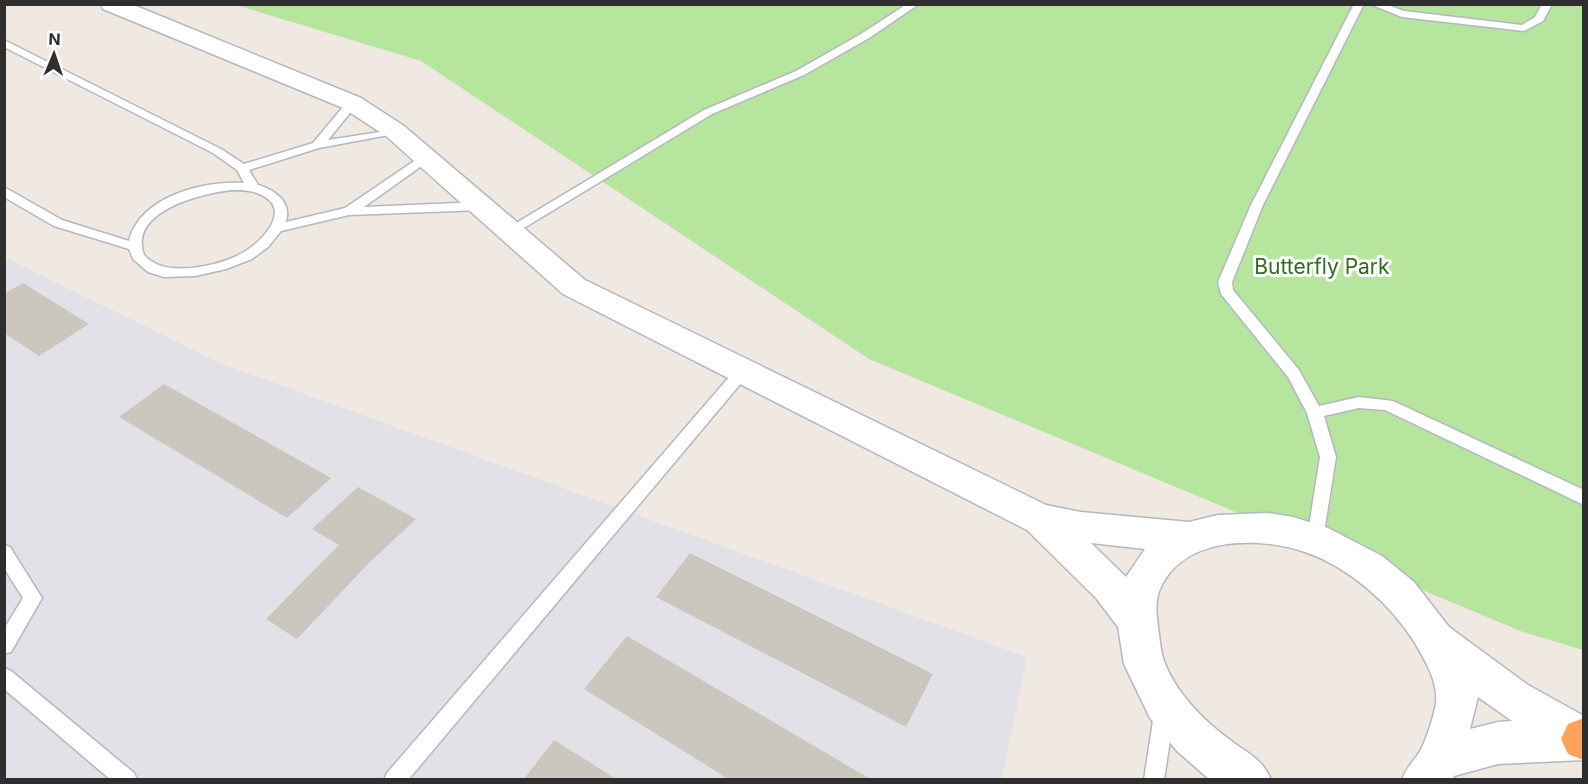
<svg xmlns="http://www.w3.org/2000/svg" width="1588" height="784" font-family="Inter,sans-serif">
  <rect width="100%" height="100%" fill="#efe9e1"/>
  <!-- industrial -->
  <path fill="#e3e1e8" d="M4 257 220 363 1027 657 1002 779H5Z"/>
  <!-- green -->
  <path fill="#b6e59e" d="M236 5H1583V650L1523 632 869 359 421 61Z"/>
  <!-- building -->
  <path fill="#cbc7bf" d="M23 283 89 324 39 356 4 333V294Z
    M164 384 331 478 287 518 119 417Z
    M358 487 416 519 369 563 297 639 266 619 339 545 312 529Z
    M690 553 933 674 906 727 656 597Z
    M627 636 872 780H730L584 689Z
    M554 740 618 780H523Z"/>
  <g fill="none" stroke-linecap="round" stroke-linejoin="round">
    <!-- lane casing -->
    <g stroke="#b4b7c1" stroke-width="3">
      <path id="lane" d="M907 4H919L869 38 804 75 712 114 514 234H504L503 231 704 110 796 71 861 34Z
        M1354 4H1364L1263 205 1232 282 1233 290 1299 370 1319 406 1359 397 1393 401 1584 490V505L1385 410 1359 408 1324 416 1336 457 1323 539 1321 544 1315 546 1309 544 1307 539 1320 457 1307 413 1288 377 1221 294 1218 282 1251 205Z
        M1370 4H1385L1404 11 1522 25 1535 17 1542 4H1552L1543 21 1524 31 1402 17Z
        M4 40 221 149 244 164 313 143 348 101 352 100 358 103 328 140 399 129V133L319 148 249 170 258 185C275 190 292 202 286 222L345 208 426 153 432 157 430 160 364 207 482 202 488 206 482 210 349 215 281 231 268 247 252 259 226 269 195 276 164 277 148 272 133 259 129 249 54 226 4 197V187L62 220 129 241C140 196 205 180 244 183L237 170 213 153 4 47ZM232 190C241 190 251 190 259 194 294 208 263 241 244 252 227 262 209 266 191 268 173 269 157 269 144 255 128 211 202 193 232 190Z
        M742 367 749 372 747 376 408 780H384L387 773 737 368Z
        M4 545 10 547 42 598 11 652 4 654V629L23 598 4 568Z
        M4 668 11 671 134 773 137 780H111L4 689Z
        M1164 705 1171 707 1174 714 1164 780H1144L1154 714 1157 707Z"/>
    </g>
    <!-- secondary casing -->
    <g stroke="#b4b7c1" stroke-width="3">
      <path id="secondary" d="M101 4H131L361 98 404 126 585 280 1046 505 1081 512 1189 522 1218 515 1268 513 1293 517 1328 528 1382 556 1414 582 1449 627 1528 685 1584 716V760L1498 764 1454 776 1453 780H1402C1406 768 1412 763 1419 753 1425 744 1435 713 1436 702 1438 682 1425 660 1415 643 1391 604 1349 567 1305 552 1258 536 1183 536 1160 589 1154 603 1157 620 1159 634 1160 643 1161 653 1164 661 1175 692 1204 721 1230 740 1248 754 1262 758 1271 780H1210L1177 751 1150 718 1124 664 1118 627 1096 598 1027 530 563 294 386 136 343 108 103 9ZM1091 543 1145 549 1126 577ZM1478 697 1512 721 1498 722 1470 729Z"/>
    </g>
    <!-- highway casing -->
    <g stroke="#c9c9c9" stroke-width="3">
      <path id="highway" d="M1584 718V760H1583L1568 754 1561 739 1568 724Z"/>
    </g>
    <!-- lane -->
    <use href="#lane" fill="#fff" fill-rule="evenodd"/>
    <!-- secondary -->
    <use href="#secondary" fill="#fff" fill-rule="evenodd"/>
    <!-- highway -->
    <use href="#highway" fill="#ffa35c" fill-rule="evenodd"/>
  </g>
  <g text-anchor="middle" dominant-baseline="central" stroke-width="6" stroke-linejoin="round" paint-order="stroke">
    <!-- park labels -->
    <g font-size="21" fill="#2c6e1b" stroke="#fff">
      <text x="1322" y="266">Butterfly Park</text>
    </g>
  </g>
  <!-- border -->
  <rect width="1588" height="784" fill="none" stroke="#2e2e2e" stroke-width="12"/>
  <!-- north arrow -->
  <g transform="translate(54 54) rotate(2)" stroke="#ffffff" stroke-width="4.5" paint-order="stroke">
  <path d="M0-4.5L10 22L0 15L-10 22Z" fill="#2e2e2e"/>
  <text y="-9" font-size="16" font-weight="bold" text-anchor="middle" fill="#2e2e2e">N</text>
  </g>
</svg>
